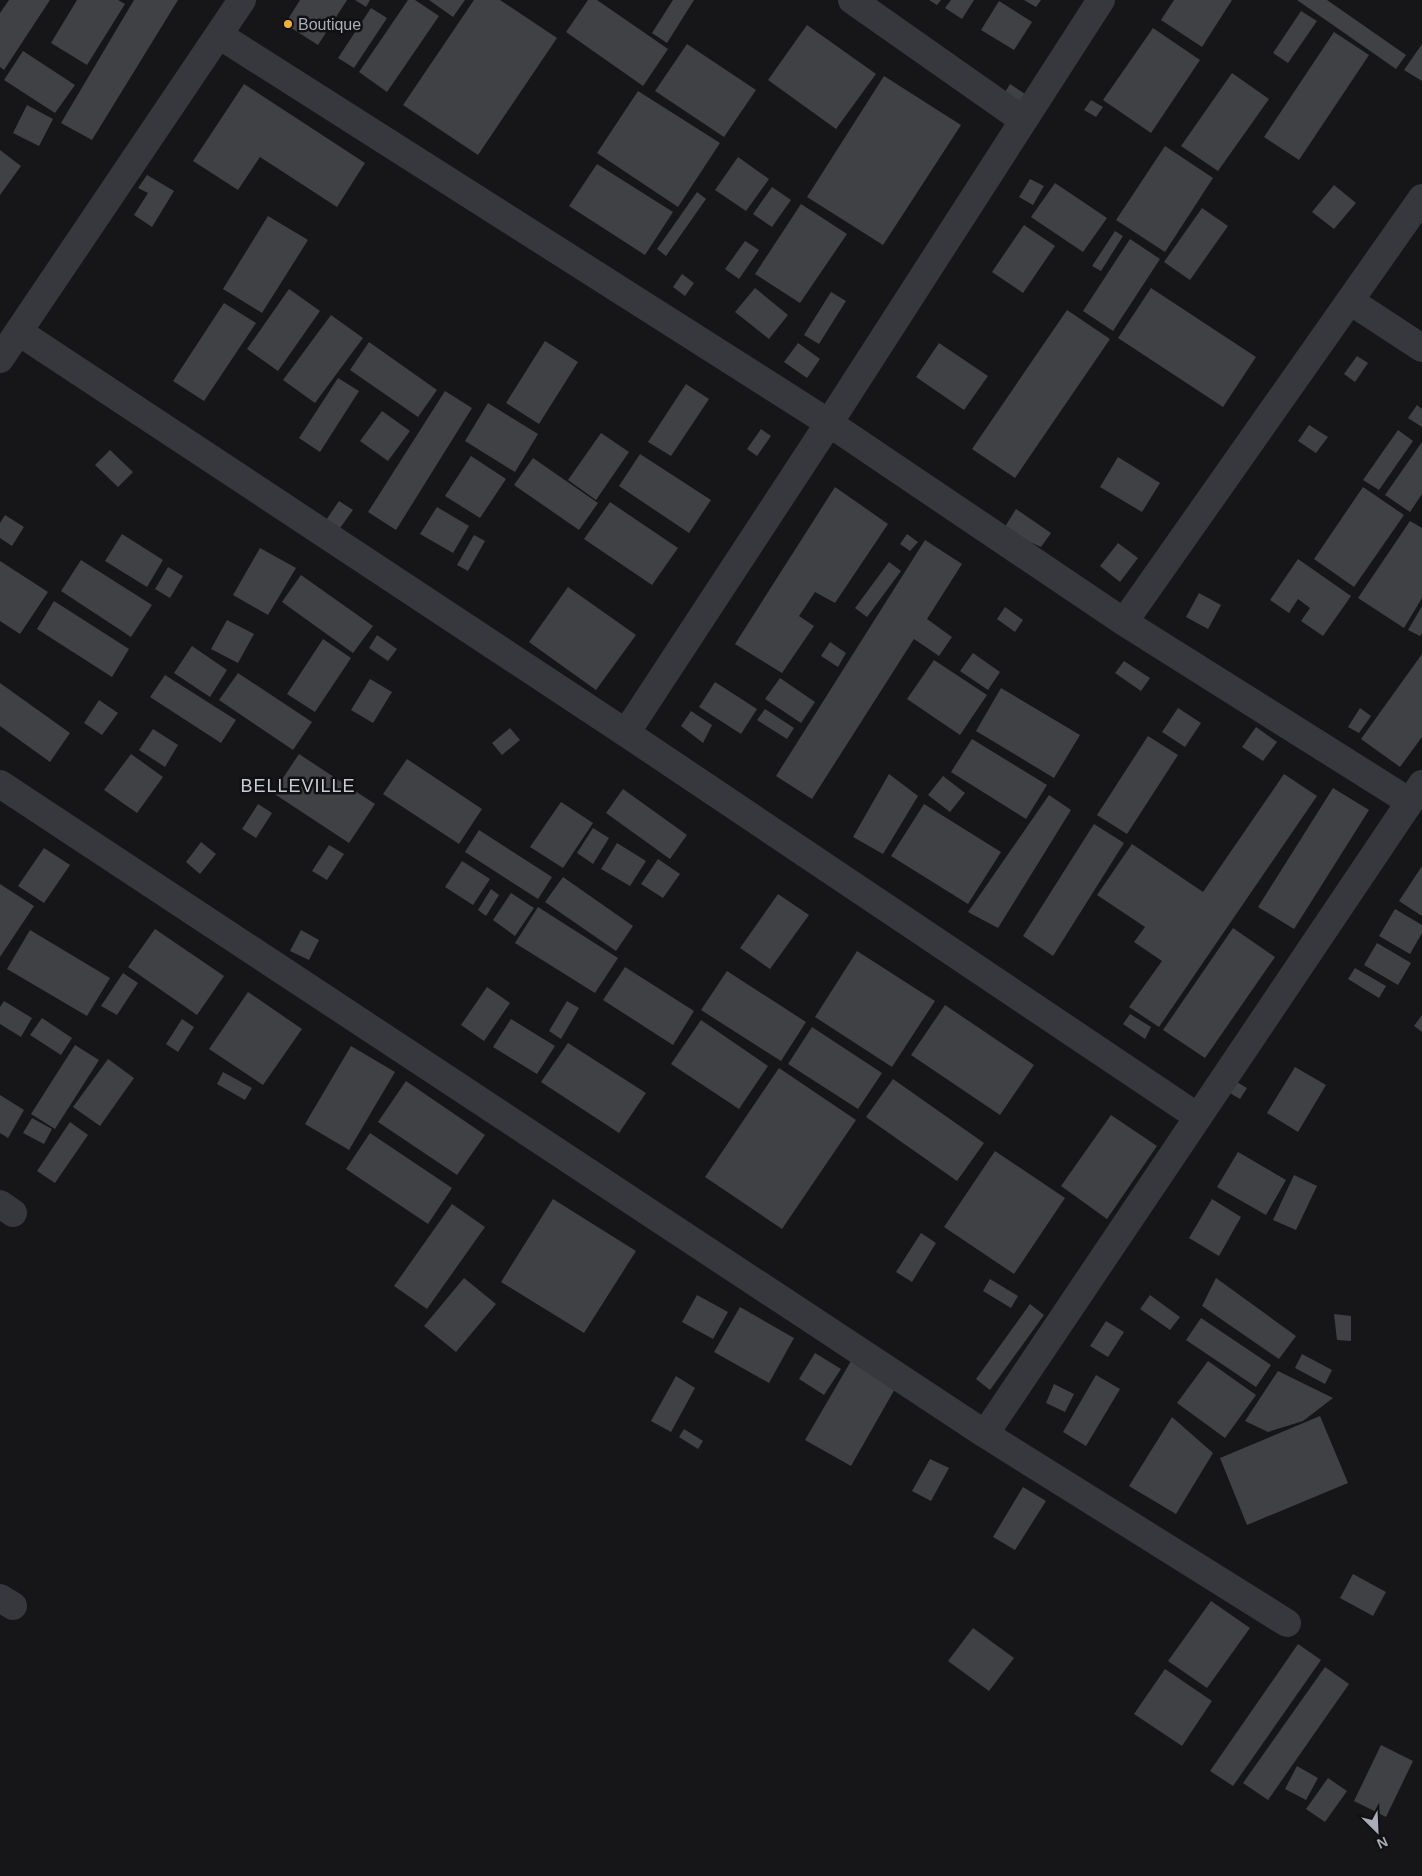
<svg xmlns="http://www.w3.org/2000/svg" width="1422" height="1876" font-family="Arial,sans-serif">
  <rect width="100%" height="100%" fill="#161618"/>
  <!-- building -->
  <path fill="#404145" d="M9 0H50L4 70 0 67V13Z
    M77 0H118L125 4 87 65 51 43Z
    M134 0H178L92 140 61 123Z
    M300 0H347L318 45 285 24Z
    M355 0H370L366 7Z
    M408 0H415L439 16 387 92 359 72Z
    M429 0H465L453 17Z
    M474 0H500L557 38 478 155 403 105Z
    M588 0H597L668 49 643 86 566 32Z
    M673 0H694L667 43 652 33Z
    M929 0H941L937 5Z
    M951 0H974L962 19 945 8Z
    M1024 0H1041L1036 7Z
    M1174 0H1232L1202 47 1161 20Z
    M1297 0H1327L1406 55 1396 69Z
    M999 1 1032 22 1014 50 981 30Z
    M371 8 387 18 354 68 338 58Z
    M1301 11 1317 21 1288 63 1273 53Z
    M807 25 876 74 836 129 768 80Z
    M1153 28 1200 60 1151 133 1103 100Z
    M1334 32 1369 55 1299 160 1264 137Z
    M687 44 756 90 724 137 655 91Z
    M1422 44V81L1404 70Z
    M23 51 75 85 55 113 4 80Z
    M1232 73 1269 99 1218 171 1181 146Z
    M884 76 961 125 883 245 807 197Z
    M244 84 365 163 337 207 260 157 238 190 193 161Z
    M1010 84 1028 96 1019 111 1001 99Z
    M638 91 720 143 678 207 597 153Z
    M1091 100 1103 107 1096 117 1084 110Z
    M27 105 53 119 39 146 13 133Z
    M1165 146 1213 178 1165 252 1116 220Z
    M0 150 21 166 0 195Z
    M738 157 769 179 746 211 715 190Z
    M597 164 673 212 645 255 569 206Z
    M147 175 174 191 152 227 134 215 148 193 138 188Z
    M1030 179 1044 186 1033 205 1019 197Z
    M1055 183 1107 218 1083 252 1031 217Z
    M1334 185 1356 203 1334 229 1312 212Z
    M772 187 791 200 772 227 753 214Z
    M697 192 706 199 666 256 657 249Z
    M801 204 847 234 800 303 755 274Z
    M1202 208 1228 226 1190 280 1164 262Z
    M268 216 308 240 262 313 223 289Z
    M1024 225 1055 246 1023 293 992 272Z
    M1115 231 1123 236 1101 271 1092 266Z
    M1130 239 1160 259 1113 331 1083 311Z
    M745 241 759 250 739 279 725 269Z
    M682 274 694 283 685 296 673 287Z
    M755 288 788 315 769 339 735 312Z
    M1151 288 1256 357 1223 407 1118 338Z
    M289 289 320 311 278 371 247 349Z
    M831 292 846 301 819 344 804 335Z
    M224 303 256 323 204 401 173 381Z
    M1067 310 1110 339 1015 478 972 449Z
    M331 315 363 338 315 403 283 380Z
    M545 341 578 362 539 424 506 403Z
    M369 342 437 390 418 417 350 370Z
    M798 343 820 359 807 378 784 362Z
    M939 343 988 376 964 410 916 377Z
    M1357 356 1368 363 1355 382 1344 374Z
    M338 378 359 391 320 452 299 438Z
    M686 384 709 399 671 456 648 442Z
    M445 391 472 408 396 530 368 512Z
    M488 403 538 434 515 472 465 441Z
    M1417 405 1422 409V427L1408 418Z
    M382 411 410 431 388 461 360 441Z
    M1309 425 1328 437 1316 453 1298 441Z
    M761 429 771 436 757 456 747 449Z
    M1398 430 1413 441 1379 490 1363 480Z
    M601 433 629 452 596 500 568 480Z
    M1422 442V494L1410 512 1385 495Z
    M110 450 133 472 118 487 95 465Z
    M640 454 711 500 689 533 619 486Z
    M471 456 506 479 480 518 445 496Z
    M1118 457 1160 483 1142 512 1100 487Z
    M533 458 598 503 579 530 514 485Z
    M835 487 888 524 835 603 815 592 799 616 814 626 782 673 735 644Z
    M1363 487 1404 515 1354 587 1314 559Z
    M339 501 353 510 335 535 322 526Z
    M610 502 678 548 652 585 584 539Z
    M437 507 469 526 453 553 420 534Z
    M1016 509 1051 533 1041 547 1003 530Z
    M5 515 24 527 12 546 0 538V523Z
    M1410 521 1422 528V598L1404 628 1358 598Z
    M122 534 163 560 147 587 105 561Z
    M907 534 918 542 910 551 900 544Z
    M474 535 485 541 468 571 457 565Z
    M925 540 962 564 927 619 952 637 939 656 914 639 812 799 776 776Z
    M1118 543 1138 558 1120 582 1100 566Z
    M260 548 296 568 268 615 233 595Z
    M1298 559 1351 596 1323 636 1301 621 1310 608 1298 599 1289 613 1270 600Z
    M81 560 152 605 131 637 61 591Z
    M0 561 48 592 20 634 0 621Z
    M889 562 901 571 867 617 855 608Z
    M168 567 183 576 170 598 155 589Z
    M301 575 373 626 353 653 282 602Z
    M568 587 636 635 596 690 529 642Z
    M1199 593 1221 605 1208 629 1186 617Z
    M54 601 129 649 112 677 37 629Z
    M1422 606V633L1420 636 1408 630Z
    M1005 607 1023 620 1015 632 997 619Z
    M227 620 254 634 238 663 211 649Z
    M377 635 397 649 388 661 369 648Z
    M323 639 351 658 315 712 287 694Z
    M830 642 846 653 838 667 821 656Z
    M192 646 227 670 210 697 174 673Z
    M973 653 1000 672 988 690 960 671Z
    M1422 654V737L1400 767 1361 739Z
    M934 660 987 695 960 735 907 699Z
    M1124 661 1150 678 1141 691 1115 673Z
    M238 673 312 722 293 750 219 700Z
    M165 675 236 720 221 743 150 697Z
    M780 678 815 702 801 723 765 699Z
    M370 679 392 692 373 723 351 710Z
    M715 682 757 709 741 734 699 707Z
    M0 683 70 733 50 762 0 726Z
    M1001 688 1080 735 1054 778 976 731Z
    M99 700 118 713 102 735 84 723Z
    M1178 708 1201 723 1185 747 1162 732Z
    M1360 708 1371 716 1359 733 1348 727Z
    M765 709 794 728 787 739 757 720Z
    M691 711 712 725 703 743 681 726Z
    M1256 727 1277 742 1263 761 1242 747Z
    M510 728 520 740 502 755 492 743Z
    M153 729 178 745 165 767 139 750Z
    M1148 736 1178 755 1127 834 1097 815Z
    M972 739 1047 785 1026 819 951 772Z
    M131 754 163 777 137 813 104 790Z
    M299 754 375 804 349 843 273 793Z
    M407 759 482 809 459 844 383 794Z
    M889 774 918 796 883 854 853 837Z
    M1284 774 1317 796 1159 1027 1129 1007 1162 961 1134 942 1145 927 1097 895 1132 844 1203 892Z
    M943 776 965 793 950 812 928 795Z
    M1333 788 1369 810 1294 929 1258 907Z
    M623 789 687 835 670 859 606 813Z
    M1049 795 1071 810 998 928 968 912Z
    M561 802 593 823 563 868 530 847Z
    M258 804 272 813 256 838 242 829Z
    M924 804 1001 852 968 904 891 856Z
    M1094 824 1124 843 1053 956 1023 936Z
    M593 828 609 838 593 864 577 853Z
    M479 830 552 877 538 899 465 852Z
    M201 842 216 854 200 874 186 862Z
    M617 843 646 861 630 886 601 869Z
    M329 845 344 854 327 880 312 871Z
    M44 848 70 865 44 903 18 886Z
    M658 859 680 874 663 898 641 884Z
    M462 861 490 879 473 905 445 887Z
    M1422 866V916L1399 901Z
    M563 877 633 926 616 951 545 902Z
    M0 884 34 906 0 957Z
    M491 889 499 895 486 916 478 910Z
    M511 893 534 908 515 936 493 920Z
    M778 894 809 915 770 969 740 948Z
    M538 907 618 958 595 993 515 943Z
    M1395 909 1422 925V933L1410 954 1379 936Z
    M1233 928 1275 957 1205 1058 1163 1030Z
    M155 929 224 976 197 1015 128 967Z
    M30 930 110 978 87 1016 7 969Z
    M301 930 319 940 309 960 290 951Z
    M1377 943 1411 963 1398 985 1364 965Z
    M857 951 935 1001 892 1067 815 1017Z
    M625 967 694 1011 673 1045 603 1000Z
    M1355 968 1386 986 1379 998 1348 979Z
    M727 971 806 1022 781 1061 701 1010Z
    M123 973 138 983 117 1015 101 1006Z
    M487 987 510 1003 484 1041 461 1025Z
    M248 992 302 1029 263 1085 209 1049Z
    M4 1001 32 1018 21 1037 0 1024V1007Z
    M567 1001 579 1008 561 1039 549 1031Z
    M945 1005 1034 1065 1000 1115 911 1055Z
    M1130 1014 1151 1027 1145 1039 1123 1024Z
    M1422 1015V1032L1414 1026Z
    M42 1018 72 1038 61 1055 30 1035Z
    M182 1019 194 1027 178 1052 166 1044Z
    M511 1019 555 1046 537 1074 493 1047Z
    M701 1020 768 1066 739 1109 671 1064Z
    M812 1027 882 1073 858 1109 788 1064Z
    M568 1043 646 1093 619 1133 541 1082Z
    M75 1045 99 1060 55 1129 31 1114Z
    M351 1046 395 1072 349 1150 305 1124Z
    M108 1059 134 1078 100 1126 73 1107Z
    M1295 1067 1326 1085 1298 1132 1267 1113Z
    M779 1068 856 1120 782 1229 705 1177Z
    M223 1072 252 1088 245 1100 217 1084Z
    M1230 1078 1247 1088 1240 1099 1223 1089Z
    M893 1079 984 1143 957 1181 866 1117Z
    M406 1081 485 1135 457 1175 378 1122Z
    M0 1095 24 1110 8 1138 0 1133Z
    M1111 1115 1157 1146 1107 1219 1061 1186Z
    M32 1118 52 1129 44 1144 23 1133Z
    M70 1122 88 1135 55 1183 37 1171Z
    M370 1133 452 1188 428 1224 346 1169Z
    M995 1151 1065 1198 1014 1274 944 1227Z
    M1238 1152 1286 1180 1266 1215 1217 1187Z
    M1294 1175 1317 1186 1296 1230 1273 1220Z
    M553 1199 636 1251 584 1333 501 1282Z
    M1212 1199 1241 1217 1219 1256 1189 1238Z
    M452 1204 485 1227 427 1309 394 1286Z
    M921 1233 936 1243 912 1282 896 1272Z
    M464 1278 496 1304 456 1352 424 1326Z
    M1216 1278 1296 1336 1279 1359 1202 1306Z
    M990 1279 1018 1296 1011 1308 983 1291Z
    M697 1295 728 1312 713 1339 682 1322Z
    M1150 1295 1180 1317 1170 1330 1140 1309Z
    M1030 1304 1044 1315 990 1390 976 1379Z
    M740 1307 794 1338 769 1383 714 1352Z
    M1334 1314 1351 1316V1341L1337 1340Z
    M1201 1318 1271 1365 1256 1387 1186 1340Z
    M1106 1321 1124 1332 1108 1357 1090 1346Z
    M815 1353 841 1369 824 1395 799 1379Z
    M1302 1354 1332 1370 1325 1384 1295 1368Z
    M851 1361 896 1387 851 1466 805 1440Z
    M1208 1361 1256 1395 1225 1438 1177 1403Z
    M1278 1371 1333 1398 1303 1421 1268 1432 1245 1421Z
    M1096 1375 1120 1389 1086 1446 1063 1432Z
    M676 1376 695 1388 671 1432 651 1421Z
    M1054 1384 1074 1394 1065 1412 1046 1403Z
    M1320 1416 1348 1483 1247 1525 1220 1458Z
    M1172 1417 1213 1453 1176 1514 1129 1486Z
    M684 1429 703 1441 698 1449 679 1437Z
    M930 1459 949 1468 931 1501 912 1491Z
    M1023 1487 1046 1501 1015 1550 993 1537Z
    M1353 1574 1386 1592 1373 1616 1340 1598Z
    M1211 1601 1250 1628 1207 1688 1168 1661Z
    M973 1628 1014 1658 989 1691 948 1661Z
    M1298 1644 1321 1660 1233 1786 1210 1771Z
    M1325 1667 1349 1684 1268 1800 1243 1783Z
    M1165 1669 1212 1701 1182 1746 1134 1714Z
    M1381 1745 1413 1761 1386 1817 1354 1801Z
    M1297 1766 1318 1778 1306 1800 1285 1789Z
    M1328 1778 1347 1791 1325 1822 1306 1809Z"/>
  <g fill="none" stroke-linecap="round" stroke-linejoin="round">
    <!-- minor -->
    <path stroke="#37383d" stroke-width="28" d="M852 0 1023 120
      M219 35 829 423 1124 622 1410 802
      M1350 301 1422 348
      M19 332 626 733 1198 1117
      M0 359 242 0
      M1124 622 1422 198
      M626 733 829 423 1101 0
      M0 784 985 1434 1287 1623
      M0 1204 13 1213
      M985 1434 1422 784
      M0 1598 13 1606"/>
  </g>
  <!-- markers -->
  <circle fill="#f2b134" stroke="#111113" stroke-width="2" cx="288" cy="24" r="5"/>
  <g text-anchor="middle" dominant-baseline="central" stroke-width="5" stroke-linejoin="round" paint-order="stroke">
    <!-- poi labels -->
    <g font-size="16" fill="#a8adb8" stroke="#111113" text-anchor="start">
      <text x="298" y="24">Boutique</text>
    </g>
    <!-- neighbourhood labels -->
    <g font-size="18" letter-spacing="1" fill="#c9ccd4" stroke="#111113">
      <text x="298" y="786">BELLEVILLE</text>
    </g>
  </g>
  <!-- north arrow -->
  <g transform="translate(1377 1831) rotate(156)" stroke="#111113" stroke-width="4" paint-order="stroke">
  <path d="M0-4L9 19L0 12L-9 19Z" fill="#a8adb8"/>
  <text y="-8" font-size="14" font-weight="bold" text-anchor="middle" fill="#a8adb8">N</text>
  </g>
</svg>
